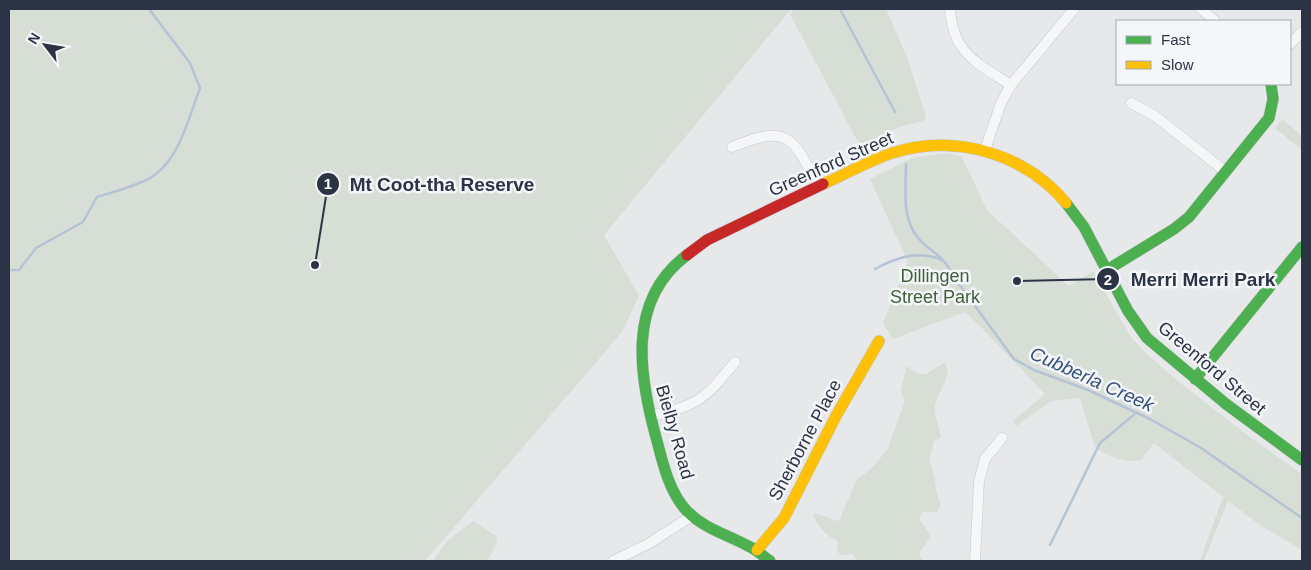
<svg xmlns="http://www.w3.org/2000/svg" width="1311" height="570" font-family="Arial,sans-serif">
  <rect width="100%" height="100%" fill="#e6e8ea"/>
  <!-- green -->
  <path fill="#d6ded6" d="M9 9H791L604 235 639 296 622 332 425 561H9Z
    M795 9H886L907 57 926 117 923 121 902 126 860 146 790 14Z
    M1282 119 1302 136V150L1275 128Z
    M948 153 962 157 987 210 1069 286 1093 271 1130 336 1145 352 1174 378 1251 438 1302 474V550L1260 525 1228 501 1204 561 1200 560 1223 497 1154 443 1141 460C1123 463 1111 457 1095 448L1080 398 1051 401 1016 426 1013 421 1045 394 982 328 965 312 893 339 883 323 908 262 870 179 912 158Z
    M945 362C953 378 938 389 935 406 934 415 939 427 941 437L934 441 929 461C936 474 934 490 941 505L937 512H922L919 519 931 536C928 543 922 547 919 555L923 561H858L852 554 840 555 837 549 838 541C825 535 818 528 813 514 823 513 830 520 839 521L856 481 874 466 888 448 905 401 901 392 906 366 918 374H926Z
    M473 521 496 536 497 543 487 561H433L447 541Z"/>
  <g fill="none" stroke-linecap="round" stroke-linejoin="round">
    <!-- stream -->
    <path stroke="#b4c4d5" stroke-width="2.5" d="M840 9 895 112
      M906 164C906 189 901 219 919 239 934 255 943 254 953 276L1014 359 1034 370 1088 390 1150 419 1201 448 1302 518
      M875 269C897 257 919 250 942 260
      M9 270H19L36 248 83 222 97 197C113 192 129 188 144 181 178 167 188 119 200 88L190 63 149 9
      M1050 545 1100 443 1136 413"/>
    <!-- street casing -->
    <g stroke="#c4c6c8" stroke-width="11">
      <path id="street" d="M950 9C953 54 977 63 1011 85
        M1201 9 1215 21
        M1290 44 1302 32
        M1131 103 1155 116 1226 172
        M732 147C789 123 794 138 818 187
        M985 150 1001 103 1011 85 1074 9
        M650 416C698 406 705 399 735 362
        M613 561 648 544 692 516
        M975 561 979 481 985 459 1002 438"/>
    </g>
    <!-- fast casing -->
    <g stroke="#c4c6c8" stroke-width="12">
      <path id="fast" d="M1066 203 1084 227 1128 311 1147 338 1226 404 1302 460
        M687 255C626 300 639 377 657 441 663 464 669 491 686 510 704 529 726 534 748 546 756 549 763 556 770 561
        M1107 270 1174 229 1189 217 1269 118 1273 99 1271 84
        M1195 379 1302 247"/>
    </g>
    <!-- slow casing -->
    <g stroke="#c4c6c8" stroke-width="12">
      <path id="slow" d="M823 184C846 174 868 161 892 153 954 133 1024 153 1066 203
        M757 550 784 518 836 416 879 341"/>
    </g>
    <!-- jam casing -->
    <g stroke="#c4c6c8" stroke-width="12">
      <path id="jam" d="M687 255 707 240 823 184"/>
    </g>
    <!-- street -->
    <use href="#street" stroke="#f5f6f7" stroke-width="10"/>
    <!-- fast -->
    <use href="#fast" stroke="#4caf50" stroke-width="11"/>
    <!-- slow -->
    <use href="#slow" stroke="#ffc107" stroke-width="11"/>
    <!-- jam -->
    <use href="#jam" stroke="#c62828" stroke-width="11"/>
  </g>
  <g text-anchor="middle" dominant-baseline="central" stroke-width="5" stroke-linejoin="round" paint-order="stroke">
    <!-- street labels -->
    <g font-size="18" fill="#2b3445" stroke="#f4f6f9">
      <text transform="translate(831 164) rotate(-24)">Greenford Street</text>
      <text transform="translate(1212 368) rotate(40)">Greenford Street</text>
      <text transform="translate(675 432) rotate(74)">Bielby Road</text>
      <text transform="translate(805 440) rotate(-62)">Sherborne Place</text>
    </g>
    <!-- park labels -->
    <g font-size="18" fill="#3f6138" stroke="#f4f6f9">
      <text x="935" y="276">Dillingen<tspan x="935" dy="21">Street Park</tspan></text>
    </g>
    <!-- water labels -->
    <g font-size="19" font-style="italic" fill="#34527a" stroke="#f4f6f9">
      <text transform="translate(1092 379) rotate(24)">Cubberla Creek</text>
    </g>
  </g>
  <!-- callouts -->
  <path fill="none" stroke="#2b3445" stroke-width="2" d="M315 265L328 184M1017 281L1108 279"/>
  <g fill="#2b3445" stroke="#f4f6f9" stroke-width="2">
    <circle cx="315" cy="265" r="5"/>
    <circle cx="1017" cy="281" r="5"/>
    <circle cx="328" cy="184" r="12"/>
    <circle cx="1108" cy="279" r="12"/>
  </g>
  <g font-size="15" text-anchor="middle" font-weight="bold" fill="#fff">
    <text x="328" y="189">1</text>
    <text x="1108" y="285">2</text>
  </g>
  <g font-size="19" text-anchor="middle" font-weight="bold" fill="#2b3445" stroke="#f4f6f9" stroke-width="5" stroke-linejoin="round" paint-order="stroke">
    <text x="442" y="191">Mt Coot-tha Reserve</text>
    <text x="1203" y="286">Merri Merri Park</text>
  </g>
  <!-- border -->
  <rect width="1311" height="570" fill="none" stroke="#2b3445" stroke-width="20"/>
  <!-- legend -->
  <rect x="1116" y="20" width="175" height="65" fill="#f4f6f9" stroke="#a4a8b1"/>
  <rect x="1126" y="36" width="25" height="8" fill="#4caf50" stroke="#a4a8b1"/>
  <text x="1161" y="45" font-size="15" fill="#2b3445">Fast</text>
  <rect x="1126" y="61" width="25" height="8" fill="#ffc107" stroke="#a4a8b1"/>
  <text x="1161" y="70" font-size="15" fill="#2b3445">Slow</text>
  <!-- north arrow -->
  <g transform="translate(45 45) rotate(301)" stroke="#f4f6f9" stroke-width="4" paint-order="stroke">
  <path d="M0-4L9 19L0 12L-9 19Z" fill="#2b3445"/>
  <text y="-8" font-size="14" font-weight="bold" text-anchor="middle" fill="#2b3445">N</text>
  </g>
</svg>
